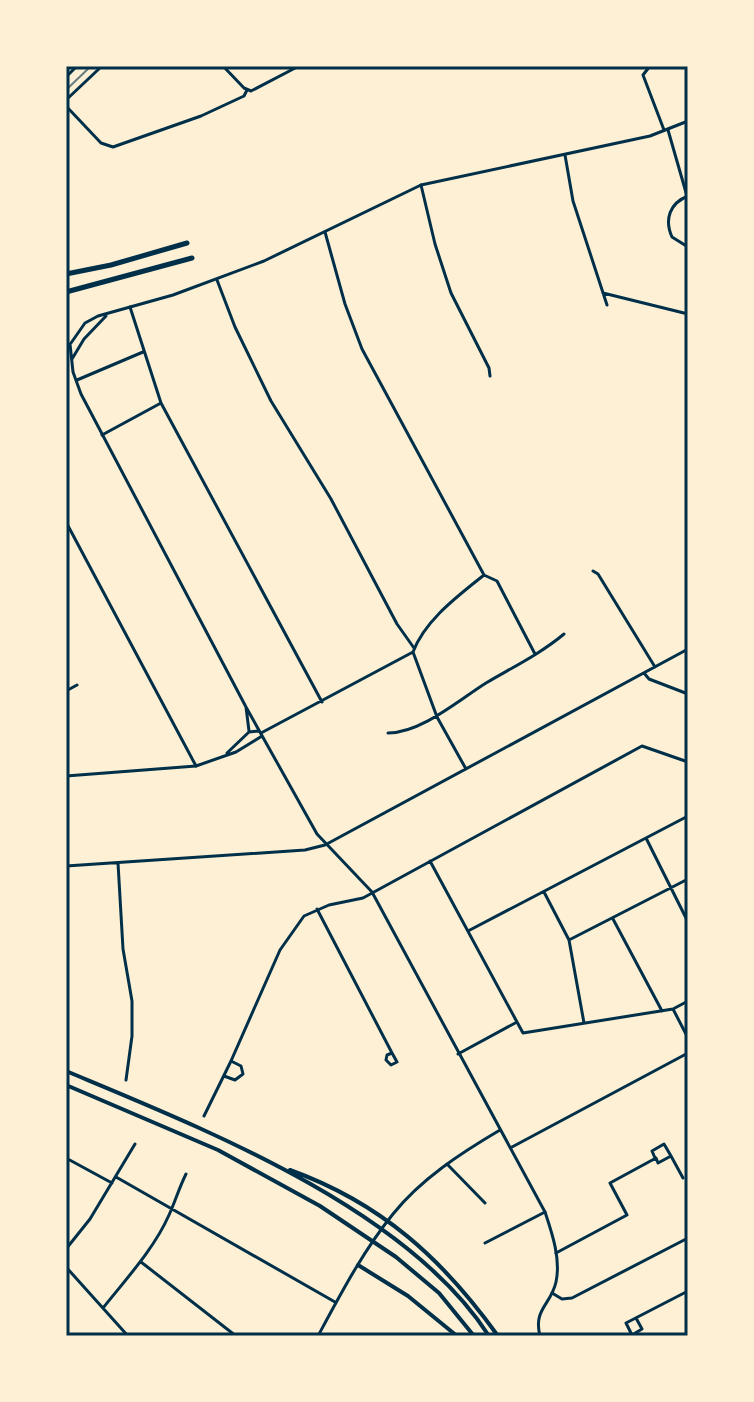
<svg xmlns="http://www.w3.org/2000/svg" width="754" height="1402" font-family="'Alegreya Sans',sans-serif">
  <rect width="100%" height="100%" fill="#fdf0d5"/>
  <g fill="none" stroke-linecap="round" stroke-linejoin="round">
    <!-- minor -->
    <path stroke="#003049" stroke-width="3" d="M650 66 643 75 664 130
      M66 77 77 66
      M66 106 101 143 113 147 201 116 244 96 247 90
      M668 130 687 196
      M565 155 573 201 607 305
      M421 185 435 244 451 293 489 368 490 376
      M688 196C670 203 664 219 672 237L688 247
      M325 232 345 304 362 349 484 575 497 581 535 654
      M217 280 235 327 271 401 331 499 397 624 414 648
      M603 293 688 314
      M130 307 161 403 322 702
      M77 380 143 352
      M102 435 161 403
      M66 522 196 766
      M593 571 598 574 655 667
      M644 673 649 679 688 694
      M66 691 77 685
      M261 733 413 652
      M388 733C421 733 459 700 486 683 513 667 540 654 564 634
      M466 769 437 717 413 652C425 620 458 596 484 575
      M646 838 688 922
      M430 861 517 1022
      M118 863 123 949 132 1001V1036L126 1080
      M66 866 305 850 325 845 688 649
      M544 892 569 940 584 1023
      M317 909 392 1053 387 1055 386 1060 391 1065 397 1062 392 1053
      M613 919 662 1011
      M468 931 688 816
      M569 940 688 879
      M673 1009 688 1038
      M458 1054 517 1022 523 1033 673 1009 688 1001
      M224 1076 235 1080 243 1074 241 1066 231 1061
      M204 1116 231 1061 280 950 304 916 329 905 363 898 642 746 688 762
      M512 1147 688 1053
      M66 1158 112 1183
      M655 1158 652 1151 664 1144 671 1156
      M447 1164 485 1203
      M116 1177 335 1302
      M485 1243 545 1212
      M66 1249 90 1219 135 1144
      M556 1253 627 1215 610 1183 656 1158 658 1163 671 1156 683 1178
      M141 1262 236 1336
      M66 1267 128 1336
      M552 1293 562 1299 572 1298 688 1238
      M103 1308C126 1279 154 1249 169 1215 175 1202 179 1188 186 1174
      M636 1318 642 1329 632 1335 626 1323 688 1291"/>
    <!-- tertiary -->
    <path stroke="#003049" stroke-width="3" d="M223 66 244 88 251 91 299 66
      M66 100 102 66
      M71 343 85 323 98 316 173 295 264 261 421 185 650 136 688 121
      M70 344 73 372 81 394 246 707 317 834 372 892 545 1212C552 1233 561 1259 556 1282 551 1305 533 1309 540 1336
      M72 359 84 339 106 316
      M246 707 249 731
      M227 753 249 732 259 731
      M66 776 196 766 236 752 262 736
      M318 1336C340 1295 363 1251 393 1214 421 1179 461 1153 500 1130"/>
    <!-- trunk -->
    <path stroke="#003049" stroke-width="4" d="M66 1071C202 1128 407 1208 489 1336
      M66 1085 218 1150 320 1206 396 1257 439 1293 474 1336
      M290 1170C381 1203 442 1258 498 1336
      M358 1265 408 1296 457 1336"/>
    <!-- motorway -->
    <path stroke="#003049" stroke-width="5" d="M66 274 111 265 187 243
      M66 292 192 258"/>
    <!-- tram -->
    <path stroke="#657d81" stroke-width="2" d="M66 90 91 66"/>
  </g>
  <!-- border -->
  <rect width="754" height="1402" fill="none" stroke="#fdf0d5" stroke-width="136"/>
  <rect x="68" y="68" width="618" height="1266" fill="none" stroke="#003049" stroke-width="3"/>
</svg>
